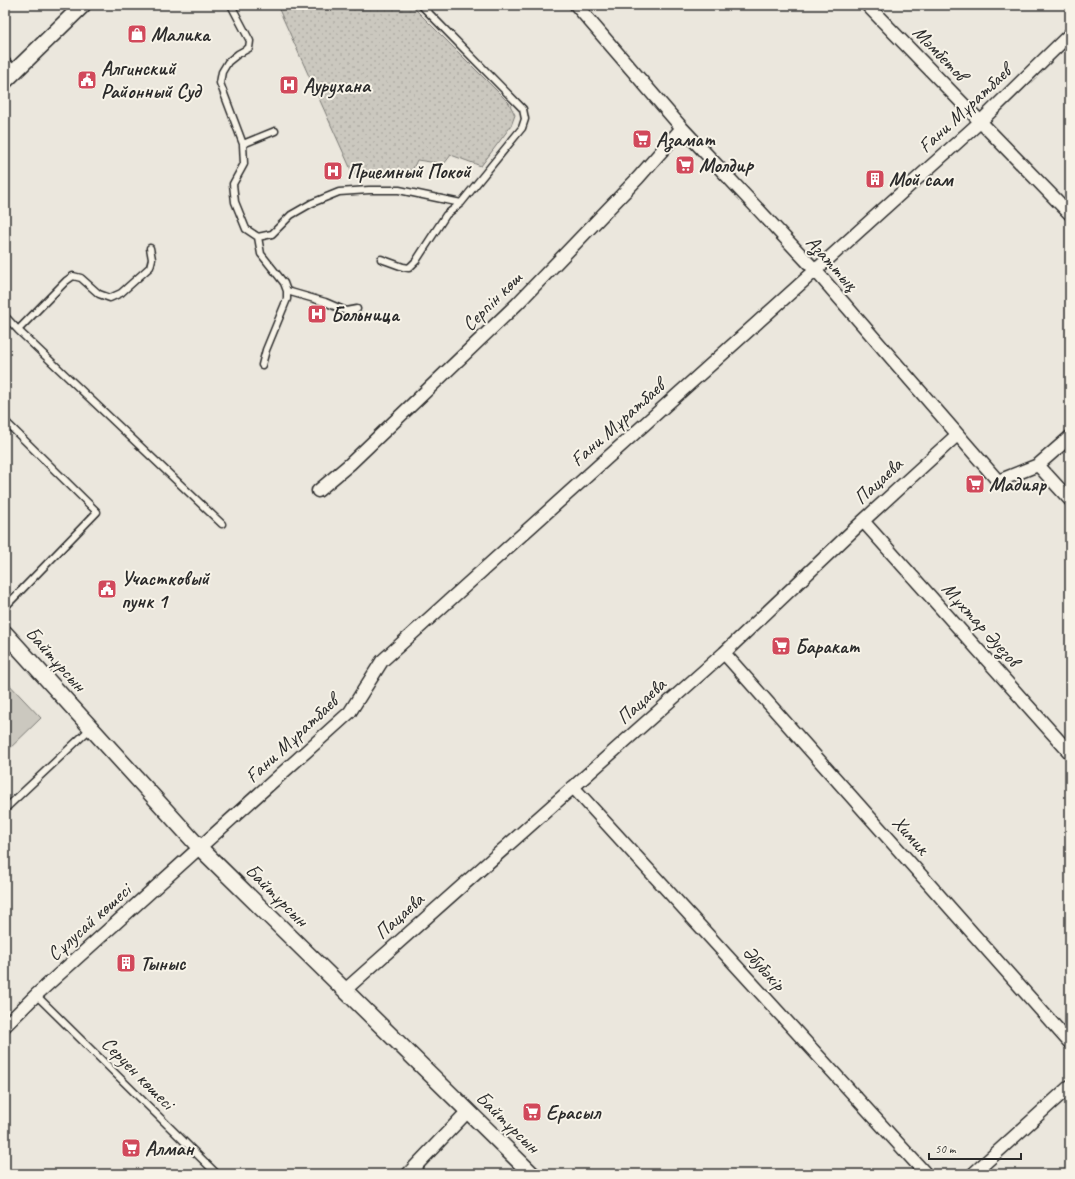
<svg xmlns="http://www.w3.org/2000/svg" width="1075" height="1179" font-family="Caveat,sans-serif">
  <defs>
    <pattern id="park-dots" width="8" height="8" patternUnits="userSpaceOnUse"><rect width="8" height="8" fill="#cbc8bf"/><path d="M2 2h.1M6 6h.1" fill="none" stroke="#aeaca4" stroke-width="1.8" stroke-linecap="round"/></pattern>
  </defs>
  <rect width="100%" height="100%" fill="#ebe7dd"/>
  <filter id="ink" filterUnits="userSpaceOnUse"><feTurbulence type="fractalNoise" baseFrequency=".025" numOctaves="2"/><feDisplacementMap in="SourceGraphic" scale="8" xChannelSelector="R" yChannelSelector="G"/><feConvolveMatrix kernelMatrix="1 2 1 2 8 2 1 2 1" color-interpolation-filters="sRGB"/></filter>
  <g filter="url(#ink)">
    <!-- park -->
    <path fill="url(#park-dots)" stroke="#7b7a75" d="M277 5H411L509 103 515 115 511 126 481 166 451 155 444 164 417 160 410 175 386 171 377 179 353 174Z"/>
    <!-- pitch -->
    <path fill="#cbc8bf" stroke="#7b7a75" d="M5 680 41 718 5 753Z"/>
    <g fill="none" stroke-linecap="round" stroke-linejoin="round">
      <!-- service casing -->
      <g stroke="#2b2b2b" stroke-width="9">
        <path id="service" d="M231 5 250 41 249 48 238 54 228 62 222 72 220 83 243 144 244 164 233 184 235 202 246 229 258 237 272 234 291 215 312 203 339 192 369 190H399L461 203 522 128 525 119 523 109 421 5
          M5 60 15 70
          M243 144 275 131
          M258 237 261 254 284 283 287 291V299L266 350 262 365
          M381 259 403 267 409 268 416 261 446 215 461 203
          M287 291 325 302 346 311 357 309
          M5 316 18 330 222 524
          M18 330 66 281 73 276 81 278 99 294 110 298 121 293 150 267 152 259 150 248
          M5 421 97 512 5 607
          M5 809 91 728
          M36 995 217 1174"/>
      </g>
      <!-- minor casing -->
      <g stroke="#2b2b2b" stroke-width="15">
        <path id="minor" d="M576 5 682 128 815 270 998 481 1038 465 1070 500
          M867 5 1070 214
          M1038 465 1070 437
          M318 491 350 464 517 304 638 178 682 128
          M863 521 1070 753
          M724 653 1070 1043
          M573 787 926 1174
          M345 990 724 653 863 521 957 435
          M5 1026 36 995 350 712 382 661 980 122 1070 34
          M408 1174 468 1111
          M973 1174 1070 1086"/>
      </g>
      <!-- tertiary casing -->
      <g stroke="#2b2b2b" stroke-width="18">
        <path id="tertiary" d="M5 81 83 5
          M5 633 200 848 532 1174"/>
      </g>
      <!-- service -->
      <use href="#service" stroke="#f7f3e8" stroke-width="6"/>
      <!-- minor -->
      <use href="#minor" stroke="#f7f3e8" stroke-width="12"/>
      <!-- tertiary -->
      <use href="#tertiary" stroke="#f7f3e8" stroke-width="15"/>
    </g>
  </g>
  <!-- icons -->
  <defs>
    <g id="shop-square" transform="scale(1)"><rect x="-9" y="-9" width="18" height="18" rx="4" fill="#d1495b" stroke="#f7f3e8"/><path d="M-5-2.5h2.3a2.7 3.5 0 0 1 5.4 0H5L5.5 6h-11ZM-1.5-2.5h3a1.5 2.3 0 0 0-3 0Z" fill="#fff"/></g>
    <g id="civic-square" transform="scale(1)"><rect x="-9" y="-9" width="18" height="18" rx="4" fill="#d1495b" stroke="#f7f3e8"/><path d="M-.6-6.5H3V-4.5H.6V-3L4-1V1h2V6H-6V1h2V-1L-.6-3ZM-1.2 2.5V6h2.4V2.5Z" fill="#fff"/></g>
    <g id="hospital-square" transform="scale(1)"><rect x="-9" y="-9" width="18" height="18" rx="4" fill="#d1495b" stroke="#f7f3e8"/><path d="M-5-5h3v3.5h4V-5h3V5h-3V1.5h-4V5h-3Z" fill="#fff"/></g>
    <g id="supermarket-square" transform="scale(1)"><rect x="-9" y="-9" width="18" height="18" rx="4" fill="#d1495b" stroke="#f7f3e8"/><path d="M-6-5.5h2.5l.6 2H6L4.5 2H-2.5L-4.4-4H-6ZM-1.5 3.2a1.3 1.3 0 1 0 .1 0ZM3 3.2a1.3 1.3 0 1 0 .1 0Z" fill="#fff"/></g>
    <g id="building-square" transform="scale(1)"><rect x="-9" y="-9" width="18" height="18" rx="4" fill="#d1495b" stroke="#f7f3e8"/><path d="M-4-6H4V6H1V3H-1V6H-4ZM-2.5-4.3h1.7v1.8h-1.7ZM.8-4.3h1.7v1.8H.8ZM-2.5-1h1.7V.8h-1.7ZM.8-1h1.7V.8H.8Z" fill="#fff"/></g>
  </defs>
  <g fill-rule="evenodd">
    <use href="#shop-square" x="137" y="34"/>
    <use href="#civic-square" x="87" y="80"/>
    <use href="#hospital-square" x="289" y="85"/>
    <use href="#supermarket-square" x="642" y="139"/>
    <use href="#supermarket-square" x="685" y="165"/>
    <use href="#hospital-square" x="333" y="171"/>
    <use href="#building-square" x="875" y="179"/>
    <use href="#hospital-square" x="317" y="314"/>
    <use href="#supermarket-square" x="975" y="484"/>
    <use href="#civic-square" x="107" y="589"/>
    <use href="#supermarket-square" x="781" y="646"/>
    <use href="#building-square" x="126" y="963"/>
    <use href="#supermarket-square" x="532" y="1112"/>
    <use href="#supermarket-square" x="131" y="1148"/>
  </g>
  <g text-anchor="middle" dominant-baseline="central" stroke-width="4" stroke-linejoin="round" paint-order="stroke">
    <!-- poi labels -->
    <g font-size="20" font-weight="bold" fill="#2b2b2b" stroke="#f7f3e8" text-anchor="start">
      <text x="151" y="34">Малика</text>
      <text x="101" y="68">Алгинский<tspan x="101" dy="23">Районный Суд</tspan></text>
      <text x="303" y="85">Аурухана</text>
      <text x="656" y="139">Азамат</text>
      <text x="699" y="165">Молдир</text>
      <text x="347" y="171">Приемный Покой</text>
      <text x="889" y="179">Мой сам</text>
      <text x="331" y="314">Больница</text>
      <text x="989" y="484">Мадияр</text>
      <text x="121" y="578">Участковый<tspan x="121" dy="23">пунк 1</tspan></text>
      <text x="795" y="646">Баракат</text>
      <text x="140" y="963">Тыныс</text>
      <text x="546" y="1112">Ерасыл</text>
      <text x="145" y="1148">Алман</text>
    </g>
    <!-- street labels -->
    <g font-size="20" fill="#2b2b2b" stroke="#f7f3e8">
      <text transform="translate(940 53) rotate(46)">Мәмбетов</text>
      <text transform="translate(964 109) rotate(-43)">Ғани Мұратбаев</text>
      <text transform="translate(832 263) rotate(48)">Азаттық</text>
      <text transform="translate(492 301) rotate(-45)">Серпін көш</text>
      <text transform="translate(617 423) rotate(-42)">Ғани Мұратбаев</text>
      <text transform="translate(878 481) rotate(-43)">Пацаева</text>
      <text transform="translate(981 624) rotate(48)">Мұхтар Әуезов</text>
      <text transform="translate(56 659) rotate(48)">Байтұрсын</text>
      <text transform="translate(641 701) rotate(-42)">Пацаева</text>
      <text transform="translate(291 739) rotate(-43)">Ғани Мұратбаев</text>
      <text transform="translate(911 835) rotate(48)">Химик</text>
      <text transform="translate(277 895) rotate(45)">Байтұрсын</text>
      <text transform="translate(399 916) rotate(-42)">Пацаева</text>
      <text transform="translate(89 922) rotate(-42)">Сұлусай көшесі</text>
      <text transform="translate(764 968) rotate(48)">Әбубәкір</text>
      <text transform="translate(138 1073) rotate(45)">Серуен көшесі</text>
      <text transform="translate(508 1122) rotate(44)">Байтұрсын</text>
    </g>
  </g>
  <!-- margin -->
  <rect width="1075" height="1179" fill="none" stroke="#f7f3e8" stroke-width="20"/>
  <rect x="10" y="10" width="1055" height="1159" fill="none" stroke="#2b2b2b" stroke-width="1.5" filter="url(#ink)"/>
  <!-- scale -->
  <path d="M929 1153v6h92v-6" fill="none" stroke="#2b2b2b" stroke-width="2"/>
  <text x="935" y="1153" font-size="12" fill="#2b2b2b" stroke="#f7f3e8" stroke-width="3" paint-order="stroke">50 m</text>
</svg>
